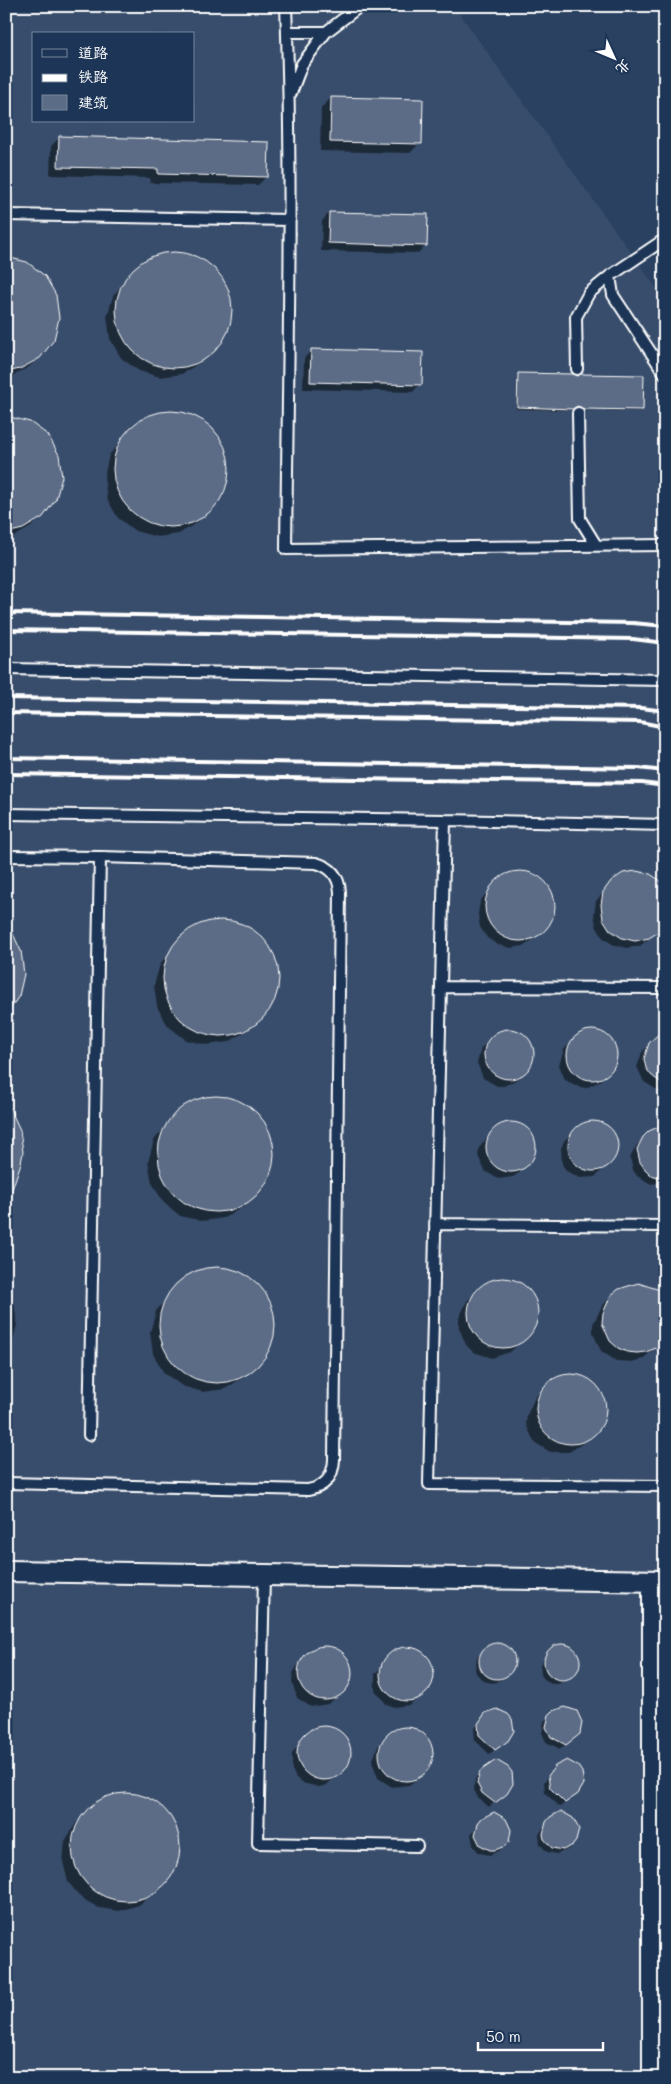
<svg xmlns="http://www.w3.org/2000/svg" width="671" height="2084" font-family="Mali,'LXGW WenKai TC',sans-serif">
  <rect width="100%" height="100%" fill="#2a4161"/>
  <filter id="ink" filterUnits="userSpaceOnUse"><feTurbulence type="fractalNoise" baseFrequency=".02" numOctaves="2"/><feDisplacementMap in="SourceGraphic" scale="10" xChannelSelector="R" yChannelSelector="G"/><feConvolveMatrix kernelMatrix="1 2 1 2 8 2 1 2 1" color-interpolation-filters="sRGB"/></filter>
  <g filter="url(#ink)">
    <!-- built -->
    <path fill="#394e6c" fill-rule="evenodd" d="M6 6H454L665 300V2078H6ZM34 34H194V121H34Z"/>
    <!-- shadow -->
    <path fill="#0007" d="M331 98 420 143 410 153 320 151 321 108Z
      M60 137 267 176 258 185 150 183V178L50 175 51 146Z
      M329 213 426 245 418 253 321 251 322 221Z
      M178 253 199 259 217 272 228 291 231 313 225 334 201 362 182 374 160 377 139 371 121 358 110 339 107 317 113 296 137 267 156 256Z
      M6 258 39 357 29 367 6 379Z
      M311 351 420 384 413 392 303 389 304 358Z
      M519 374 642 409 640 411 581 410 576 408 570 410 516 409 517 376Z
      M174 413 196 418 214 432 225 451 228 472 222 494 198 522 179 534 157 537 135 531 118 518 107 499 104 477 109 455 133 427 152 416Z
      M6 417 42 516 31 527 12 538 6 539Z
      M521 872 533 875 544 883 551 894 554 906 551 919 535 938 524 946 511 948 498 945 487 938 480 927 478 914 480 901 496 882 508 875Z
      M612 882 659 930 640 946 627 948 614 945 603 938 596 926 594 914 596 901Z
      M225 921 246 927 263 940 275 959 278 981 272 1002 248 1030 229 1042 207 1045 186 1040 168 1026 157 1007 154 985 160 964 184 936 202 924Z
      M511 1029 519 1031 531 1042 533 1058 526 1071 518 1079 504 1086H497L483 1078 477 1063 481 1048 490 1040 495 1034Z
      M594 1031 601 1033 613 1044 616 1060 608 1073 600 1081 586 1088 579 1087 565 1080 559 1065 564 1049 578 1035Z
      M665 1034V1090H657L644 1082 637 1067 642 1052 650 1044Z
      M219 1097 240 1103 258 1116 269 1135 272 1157 267 1178 243 1207 224 1218 202 1221 180 1216 163 1202 152 1183 148 1162 154 1140 178 1112 197 1100Z
      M504 1123H512L527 1129 535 1143V1151L527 1165 519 1173 513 1177 498 1179 485 1171 478 1156 479 1148 489 1135 497 1127Z
      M586 1123 602 1124 614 1135 618 1147 614 1158 595 1177 580 1178 566 1171 562 1164 561 1148 564 1141 572 1132Z
      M665 1128V1182L651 1184 637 1176 633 1170 630 1158 636 1146 650 1132Z
      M220 1268 242 1273 259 1287 271 1306 274 1328 268 1349 244 1377 225 1389 203 1392 182 1386 164 1373 153 1354 150 1332 156 1311 179 1283 198 1271Z
      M504 1279 522 1285 529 1291 537 1309 536 1318 528 1336 517 1346 510 1352 492 1358 473 1352 466 1345 459 1328V1318L467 1301 478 1290 485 1284Z
      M6 1288 14 1302 17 1324 12 1345 6 1353Z
      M612 1296 655 1348 644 1358 636 1362 616 1361 601 1351 593 1333V1324L602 1306Z
      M571 1375 590 1381 597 1387 602 1396 604 1414 596 1432 585 1442 569 1452H550L534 1442 526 1424 527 1415 535 1397 546 1387 553 1380Z
      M665 1404V1439L662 1435 659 1416Z
      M492 1644 503 1645 512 1653 514 1658 512 1670 503 1679 493 1683 483 1681 476 1673 475 1669 477 1657Z
      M563 1645 568 1646 577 1654 579 1665 568 1680 558 1684H553L544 1679 541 1675 540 1664 552 1648Z
      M327 1648 335 1650 347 1660 351 1676 348 1684 335 1699 328 1704 311 1707 297 1698 292 1682 293 1673 297 1666 311 1652Z
      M409 1649 424 1654 432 1668 430 1684 410 1705 394 1707 386 1704 375 1690V1674L394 1653Z
      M550 1716 581 1728 575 1738 560 1749 546 1742 542 1733 544 1721Z
      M481 1719 507 1741 489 1754 475 1740 474 1730Z
      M326 1728 341 1734 346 1740 349 1756 347 1764 327 1785 319 1787 302 1783 296 1778 292 1770V1753L304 1738 318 1729Z
      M399 1729 415 1730 422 1734 427 1740 431 1756 429 1765 416 1780 409 1785 392 1787 378 1778 372 1762 378 1746Z
      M556 1767 577 1793 560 1807 545 1793 544 1782Z
      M481 1772 506 1793 489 1807 478 1798 473 1788 476 1777Z
      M122 1794 143 1796 161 1807 174 1823 179 1843 176 1863 166 1882 139 1905 119 1911 99 1908 81 1898 68 1882 63 1862 65 1841 76 1823 103 1799Z
      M550 1818 576 1824 577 1835 572 1845 567 1850 557 1854 547 1852 540 1844 539 1834Z
      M483 1819 504 1845 499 1851 490 1855 479 1853 473 1845 471 1834Z"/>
    <!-- building -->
    <path fill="#5b6c86" stroke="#fff" d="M331 97 423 99 422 144 330 142Z
      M59 136 269 142 268 177 158 174V169L58 167Z
      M329 212 428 214 427 246 328 243Z
      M116 310a58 58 0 1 1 116 0a58 58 0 1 1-116 0Z
      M6 257 27 262 45 276 56 295 59 318 54 340 40 358 20 369 6 372Z
      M311 349 423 352 422 385 310 382Z
      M518 373 572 374 577 376 581 374 644 375 643 410 583 409 578 406 573 409 517 407Z
      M113 469a58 58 0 1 1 116 0a58 58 0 1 1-116 0Z
      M6 416 30 422 48 435 59 455 62 477 56 499 43 517 23 529 6 533Z
      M636 871 650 874 661 881 665 887V924L660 931 649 938 635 941 622 938 610 930 603 919 601 905 603 892 611 881 623 873Z
      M485 906a35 35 0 1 1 70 0a35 35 0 1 1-70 0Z
      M6 919 21 951 24 974 19 996 6 1015Z
      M163 978a58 58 0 1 1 116 0a58 58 0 1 1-116 0Z
      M665 1028V1086L651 1075 646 1068 644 1059 649 1043Z
      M484 1054a25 25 0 1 1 50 0a25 25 0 1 1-50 0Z
      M567 1055a25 25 0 1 1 50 0a25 25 0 1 1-50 0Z
      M158 1154a58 58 0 1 1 116 0a58 58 0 1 1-116 0Z
      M6 1100 20 1130 23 1152 21 1163 8 1201H6Z
      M568 1146a25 25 0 1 1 50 0a25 25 0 1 1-50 0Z
      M486 1147a25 25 0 1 1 50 0a25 25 0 1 1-50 0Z
      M665 1124V1179L651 1175 645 1169 640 1162 637 1149 643 1137 649 1131Z
      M159 1325a58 58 0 1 1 116 0a58 58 0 1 1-116 0Z
      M468 1313a35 35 0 1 1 70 0a35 35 0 1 1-70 0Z
      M638 1283 657 1289 665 1296V1340L656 1348 646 1352 637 1353 627 1352 618 1348 610 1341 602 1323 603 1313 611 1295 619 1289Z
      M536 1409a35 35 0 1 1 70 0a35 35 0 1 1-70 0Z
      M479 1661a18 18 0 1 1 36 0a18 18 0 1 1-36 0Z
      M544 1662a18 18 0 1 1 36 0a18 18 0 1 1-36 0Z
      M298 1673a27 27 0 1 1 54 0a27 27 0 1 1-54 0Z
      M380 1674a27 27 0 1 1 54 0a27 27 0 1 1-54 0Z
      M565 1707 577 1711 582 1722 580 1734 566 1745 551 1737 546 1727 549 1715 553 1711Z
      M497 1709 508 1714 512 1719 514 1731 508 1741 495 1750 479 1735 478 1724 485 1713Z
      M297 1753a27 27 0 1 1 54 0a27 27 0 1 1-54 0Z
      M379 1754a27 27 0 1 1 54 0a27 27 0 1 1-54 0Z
      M496 1760 508 1767 512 1772 513 1784 507 1794 495 1803 482 1793 477 1783 480 1771Z
      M567 1760 578 1766 582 1772 584 1784 578 1794 565 1803 550 1788 548 1776 555 1766Z
      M72 1847a54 54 0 1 1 108 0a54 54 0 1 1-108 0Z
      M561 1811 573 1818 579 1829 576 1841 573 1845 563 1850 552 1848 544 1839 543 1834 546 1822 550 1817Z
      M494 1812 506 1819 511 1830 509 1842 505 1846 495 1850H490L480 1845 475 1835 478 1823 482 1818Z"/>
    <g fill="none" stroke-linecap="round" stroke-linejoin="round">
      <!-- lane casing -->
      <g stroke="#fff" stroke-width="14">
        <path id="lane" d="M286 6C293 187 288 368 286 549L665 545
          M287 32H326
          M291 93 302 64 326 32 360 6
          M6 215 290 220
          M665 239 610 276 613 295 665 374
          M577 369 576 317 589 293 610 276
          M578 413 580 519 596 545
          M6 669 665 680
          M6 814 445 820 665 825
          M445 820 429 1484 665 1486
          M6 856 100 857
          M441 987 665 988
          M435 1224 665 1226
          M6 1483 308 1490C325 1487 333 1477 334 1460L340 892C339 876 331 867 316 863L100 857 89 1435
          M264 1576 258 1843 417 1846"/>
      </g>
      <!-- street casing -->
      <g stroke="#fff" stroke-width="24">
        <path id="street" d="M6 1571 665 1581
          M653 1581V2078"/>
      </g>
      <!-- lane -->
      <use href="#lane" stroke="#1d3557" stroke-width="10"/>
      <!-- street -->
      <use href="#street" stroke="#1d3557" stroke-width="20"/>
      <!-- rail -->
      <path stroke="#fff" stroke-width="4" d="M6 613 633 623 665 626
        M6 630 633 639 665 643
        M6 698 641 708 665 711
        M6 713 640 722 665 727
        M6 758 638 768 665 771
        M6 774 642 783 665 786"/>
    </g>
  </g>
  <!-- margin -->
  <rect width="671" height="2084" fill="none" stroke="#1d3557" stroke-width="25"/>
  <rect x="12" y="12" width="646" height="2059" fill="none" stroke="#fff" stroke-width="2" filter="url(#ink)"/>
  <!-- legend -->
  <rect x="32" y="32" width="162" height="90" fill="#1d3557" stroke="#77869a"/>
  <rect x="42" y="49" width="25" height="8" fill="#1d3557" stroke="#77869a"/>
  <text x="78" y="58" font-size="15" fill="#ffffff">道路</text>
  <rect x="42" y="74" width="25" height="8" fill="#ffffff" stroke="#77869a"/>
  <text x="78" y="82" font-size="15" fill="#ffffff">铁路</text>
  <rect x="42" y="95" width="25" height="15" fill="#5b6c86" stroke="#77869a"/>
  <text x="78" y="108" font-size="15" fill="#ffffff">建筑</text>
  <!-- north arrow -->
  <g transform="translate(614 58) rotate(134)" stroke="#1d3557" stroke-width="4" paint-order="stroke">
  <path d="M0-4L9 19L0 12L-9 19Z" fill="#ffffff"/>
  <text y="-8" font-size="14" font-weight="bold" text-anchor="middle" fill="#ffffff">北</text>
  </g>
  <!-- scale -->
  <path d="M478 2042v8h125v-8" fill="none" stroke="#ffffff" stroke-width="2.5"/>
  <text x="486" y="2042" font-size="15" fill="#ffffff" stroke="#1d3557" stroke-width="4" paint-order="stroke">50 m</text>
</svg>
